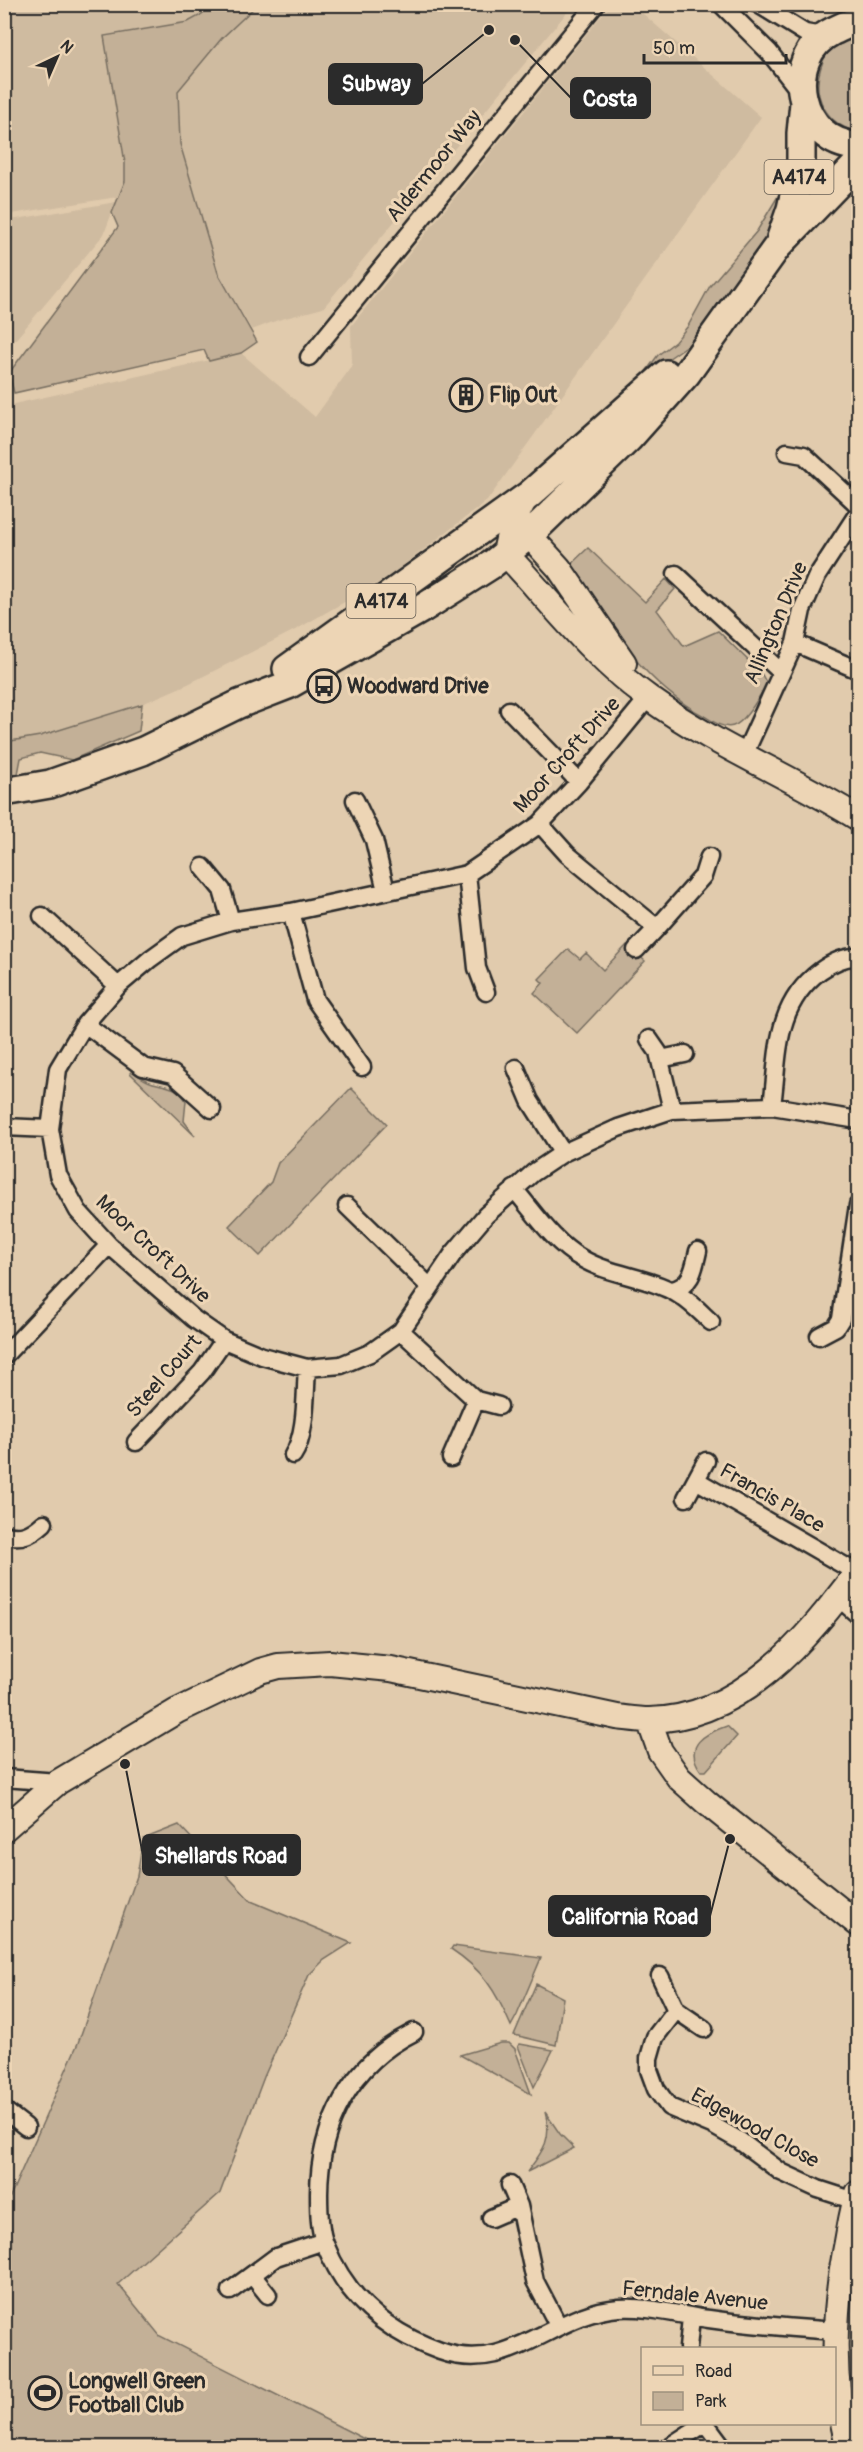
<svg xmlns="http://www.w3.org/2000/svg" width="863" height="2452" font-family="Pangolin,sans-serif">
  <rect width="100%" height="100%" fill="#e1cbad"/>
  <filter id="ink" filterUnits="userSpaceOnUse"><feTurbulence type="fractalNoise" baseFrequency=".0167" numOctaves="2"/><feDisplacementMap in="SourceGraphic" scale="12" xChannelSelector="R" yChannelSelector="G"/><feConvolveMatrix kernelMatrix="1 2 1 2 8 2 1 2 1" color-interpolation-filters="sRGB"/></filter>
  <g filter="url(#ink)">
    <!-- built -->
    <path fill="#cfbba0" d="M5 5H211L201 15 188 22 104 36 125 163V181L117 197 5 215Z
      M257 5H573L323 308 278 320 252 330 218 273 180 144 178 91 222 38Z
      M610 5H633L761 117 487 501 385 579 297 629 188 684 142 704 40 736 5 742V406L241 353 315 417 352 366 351 326Z
      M116 202 104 234 5 352V221Z"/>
    <!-- green -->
    <path fill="#c3b097" stroke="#776e61" stroke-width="1.5" d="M211 5H257L222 38 178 91 180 144 218 273 257 342 241 353 209 361 204 350 14 393 9 373 118 227 112 213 125 181V163L104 36 188 22 201 15Z
      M854 37H858L857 132C826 124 811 96 821 67 823 60 827 52 833 48 839 44 848 41 854 37Z
      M789 178 774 229 731 294 688 345 642 377 658 355 675 342 688 326 710 286 757 231Z
      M588 548 645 602 666 579 675 589 657 610 684 646 718 631 761 673 767 684C760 695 745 723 733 726 723 729 712 721 704 716 641 682 608 624 570 565Z
      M142 704 139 731 72 760 40 753 21 758 18 774 5 777V742L40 736Z
      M627 945 645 961 577 1033 534 993 543 983 539 979 568 949 580 959 586 953 603 970Z
      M132 1071C139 1076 145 1081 153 1083 168 1087 178 1086 186 1101L184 1121 195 1136 130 1073Z
      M351 1088 387 1124 260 1256 229 1226 271 1182 278 1163Z
      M727 1726 737 1736 706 1771H701C682 1745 706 1733 727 1726Z
      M179 1825 251 1901 351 1943 324 1960 309 1975 264 2077 220 2193 118 2284 160 2336 380 2447H5V2208L78 2043 137 1876 143 1839Z
      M453 1946 541 1958 517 2015 511 2026C496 1991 483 1970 451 1949Z
      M536 1984 563 1998 556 2045 514 2035Z
      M501 2043H509L515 2049 531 2094 460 2055Z
      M520 2044 553 2050 534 2087 518 2046Z
      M545 2112 560 2134 574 2148 527 2172C543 2151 553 2139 545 2112Z"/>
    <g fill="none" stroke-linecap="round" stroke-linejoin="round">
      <!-- street casing -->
      <g stroke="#2b2b2b" stroke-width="21">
        <path id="street" d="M721 4 769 52 801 93
          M758 4 805 33 822 36
          M309 357 596 4
          M787 452 804 455 858 505
          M676 574 781 672
          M795 643 858 670
          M648 698 579 782 540 824 467 874 291 912 231 921 182 936 150 959 118 986 85 1024 58 1069 50 1129 58 1175 78 1211 109 1245 194 1319 224 1340 262 1356 307 1368 341 1365 370 1353 401 1331 453 1254 486 1215 533 1173 563 1153 618 1128 672 1110 772 1106 858 1120
          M509 710 579 782
          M744 755 795 643 802 610 817 576 858 513
          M355 800 374 840 386 891
          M540 824 567 854 657 928 703 876 709 857
          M203 867 222 890 231 921
          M467 874 477 968 486 992
          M291 912 315 1000 362 1067
          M42 916 118 986
          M636 950 657 928
          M85 1024 143 1067 173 1074 212 1109
          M649 1039 658 1052 672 1110
          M660 1059 685 1054
          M516 1068 530 1101 563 1153
          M772 1106C779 1054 774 1006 820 971 831 963 845 956 858 957
          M4 1127 50 1129
          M514 1189C534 1212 554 1243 581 1258 609 1275 643 1276 672 1291 687 1298 699 1311 711 1322
          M347 1206 430 1287
          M672 1290C692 1286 694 1268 698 1251
          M401 1331 476 1400 499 1406
          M819 1336 836 1327 841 1319 858 1205
          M4 1356 109 1245
          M136 1442 202 1372 224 1340
          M293 1455C307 1434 305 1393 307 1368
          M451 1458 476 1400
          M696 1480 857 1573
          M686 1498 706 1461
          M4 1534C21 1540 32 1534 44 1523
          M839 1598 858 1615
          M4 1778 58 1782
          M660 1976 676 2010 704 2029
          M676 2010 655 2037 649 2058V2070L656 2089 669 2107 712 2125 740 2141 781 2172 818 2189 855 2201
          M414 2032C350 2064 319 2125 319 2194 319 2209 319 2230 325 2244 346 2297 386 2332 440 2351 510 2376 552 2313 619 2308 648 2306 679 2315 709 2319 750 2325 793 2328 835 2331
          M4 2110 26 2127
          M510 2185 519 2206 535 2281 558 2325
          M491 2218 519 2206
          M252 2275 268 2295
          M230 2291 276 2257 324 2241
          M688 2348 691 2317
          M706 2424 724 2448
          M667 2448 704 2424"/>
      </g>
      <!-- secondary casing -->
      <g stroke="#2b2b2b" stroke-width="28">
        <path id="secondary" d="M525 499 511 525 505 553C551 602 594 659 649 698 714 745 790 776 858 818
          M529 535 559 568 624 663
          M649 1720 660 1751 679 1778 707 1803 858 1924
          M4 1829 58 1782 177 1711 260 1671 278 1666 330 1663 391 1669 617 1717C627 1718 638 1720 649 1720 741 1719 807 1639 858 1571
          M849 2448C830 2379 833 2311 847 2242 850 2226 852 2209 858 2193"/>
      </g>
      <!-- primary casing -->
      <g stroke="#2b2b2b" stroke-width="32">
        <path id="primary" d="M858 22C848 23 842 27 833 31 779 58 799 144 858 146
          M781 238 791 209 801 165V133L804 103
          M287 669 529 495 666 374
          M4 792 50 784 143 751 239 704 288 685 423 608 491 565 529 535 629 438 687 373 777 247 858 163"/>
      </g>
      <!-- street -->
      <use href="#street" stroke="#edd5b5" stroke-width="16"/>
      <!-- secondary -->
      <use href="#secondary" stroke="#edd5b5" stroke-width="24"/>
      <!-- primary -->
      <use href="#primary" stroke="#edd5b5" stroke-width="27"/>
    </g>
  </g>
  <!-- icons -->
  <defs>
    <g id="building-ring" transform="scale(1.725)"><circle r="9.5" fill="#edd5b5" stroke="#2b2b2b" stroke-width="1.5"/><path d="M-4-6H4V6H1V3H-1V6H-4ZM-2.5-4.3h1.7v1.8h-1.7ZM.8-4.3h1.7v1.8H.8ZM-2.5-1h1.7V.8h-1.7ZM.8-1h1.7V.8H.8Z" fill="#2b2b2b"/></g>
    <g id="bus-ring" transform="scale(1.725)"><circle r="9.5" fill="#edd5b5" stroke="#2b2b2b" stroke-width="1.5"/><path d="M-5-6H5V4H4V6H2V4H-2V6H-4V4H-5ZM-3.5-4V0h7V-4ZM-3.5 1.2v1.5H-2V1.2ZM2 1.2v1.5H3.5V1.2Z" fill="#2b2b2b"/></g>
    <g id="stadium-ring" transform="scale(1.725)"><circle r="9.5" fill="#edd5b5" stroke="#2b2b2b" stroke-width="1.5"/><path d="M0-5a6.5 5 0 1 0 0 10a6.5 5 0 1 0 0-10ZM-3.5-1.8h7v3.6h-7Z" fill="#2b2b2b"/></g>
  </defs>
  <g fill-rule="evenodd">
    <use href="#building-ring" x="466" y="395"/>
    <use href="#bus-ring" x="324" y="686"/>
    <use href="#stadium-ring" x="45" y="2393"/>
  </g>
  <g text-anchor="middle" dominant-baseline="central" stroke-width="6" stroke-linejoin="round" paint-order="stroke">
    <!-- shield labels -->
    <g fill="#edd5b5" stroke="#655e54" stroke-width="1.5">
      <rect x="764.5" y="160" width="69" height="34" rx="4.5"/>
      <rect x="346.5" y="584" width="69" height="34" rx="4.5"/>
    </g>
    <g font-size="20" font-weight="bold" fill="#2b2b2b">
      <text x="799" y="177">A4174</text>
      <text x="381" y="601">A4174</text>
    </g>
    <!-- street labels -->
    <g font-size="21" fill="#2b2b2b" stroke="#edd5b5">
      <text transform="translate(434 166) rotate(-51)">Aldermoor Way</text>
      <text transform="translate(776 623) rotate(-67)">Allington Drive</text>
      <text transform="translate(567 755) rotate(-48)">Moor Croft Drive</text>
      <text transform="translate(153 1249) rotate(43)">Moor Croft Drive</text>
      <text transform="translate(164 1376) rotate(-49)">Steel Court</text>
      <text transform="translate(772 1498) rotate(30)">Francis Place</text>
      <text transform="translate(755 2128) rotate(29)">Edgewood Close</text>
      <text transform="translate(695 2296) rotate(6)">Ferndale Avenue</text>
    </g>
    <!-- poi labels -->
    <g font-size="21" font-weight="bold" fill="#2b2b2b" stroke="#edd5b5" text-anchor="start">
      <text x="489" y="395">Flip Out</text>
      <text x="347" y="686">Woodward Drive</text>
      <text x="68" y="2381">Longwell Green<tspan x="68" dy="24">Football Club</tspan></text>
    </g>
  </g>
  <!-- callouts -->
  <path fill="none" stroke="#2b2b2b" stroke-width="2" d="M489 30L422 84M515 40L571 98M125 1764L143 1855M730 1839L710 1916"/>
  <g fill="#2b2b2b" stroke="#edd5b5" stroke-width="2">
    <circle cx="489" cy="30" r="6"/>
    <circle cx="515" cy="40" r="6"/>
    <circle cx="125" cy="1764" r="6"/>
    <circle cx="730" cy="1839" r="6"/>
  </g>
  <g fill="#2b2b2b" stroke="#2b2b2b" stroke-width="2">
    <rect x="329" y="64" width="93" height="40" rx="6"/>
    <rect x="571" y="78" width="79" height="40" rx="6"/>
    <rect x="143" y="1835" width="157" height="40" rx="6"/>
    <rect x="549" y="1896" width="161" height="40" rx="6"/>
  </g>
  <g font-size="22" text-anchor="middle" font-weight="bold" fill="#fff">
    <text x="376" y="91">Subway</text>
    <text x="610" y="106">Costa</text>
    <text x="221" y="1863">Shellards Road</text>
    <text x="630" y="1924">California Road</text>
  </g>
  <!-- margin -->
  <rect width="863" height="2452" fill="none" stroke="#edd5b5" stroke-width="24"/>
  <rect x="12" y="12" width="839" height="2428" fill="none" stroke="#2b2b2b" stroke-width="2" filter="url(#ink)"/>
  <!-- legend -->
  <rect x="641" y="2347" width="195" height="78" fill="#edd5b5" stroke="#9f917e" stroke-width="1.5"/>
  <rect x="653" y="2366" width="30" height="9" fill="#edd5b5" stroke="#9f917e" stroke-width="1.5"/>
  <text x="695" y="2377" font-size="18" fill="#2b2b2b">Road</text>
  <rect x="653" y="2392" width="30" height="18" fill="#c3b097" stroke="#9f917e" stroke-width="1.5"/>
  <text x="695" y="2407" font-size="18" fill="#2b2b2b">Park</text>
  <!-- north arrow -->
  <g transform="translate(57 57) rotate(44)" stroke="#edd5b5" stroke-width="4.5" paint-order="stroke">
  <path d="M0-4.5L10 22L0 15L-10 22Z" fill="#2b2b2b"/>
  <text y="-9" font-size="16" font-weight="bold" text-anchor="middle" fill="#2b2b2b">N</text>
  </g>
  <!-- scale -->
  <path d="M644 54v9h142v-9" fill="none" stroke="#2b2b2b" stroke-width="3"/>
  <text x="653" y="54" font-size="18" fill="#2b2b2b" stroke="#edd5b5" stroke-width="4.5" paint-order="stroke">50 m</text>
</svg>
